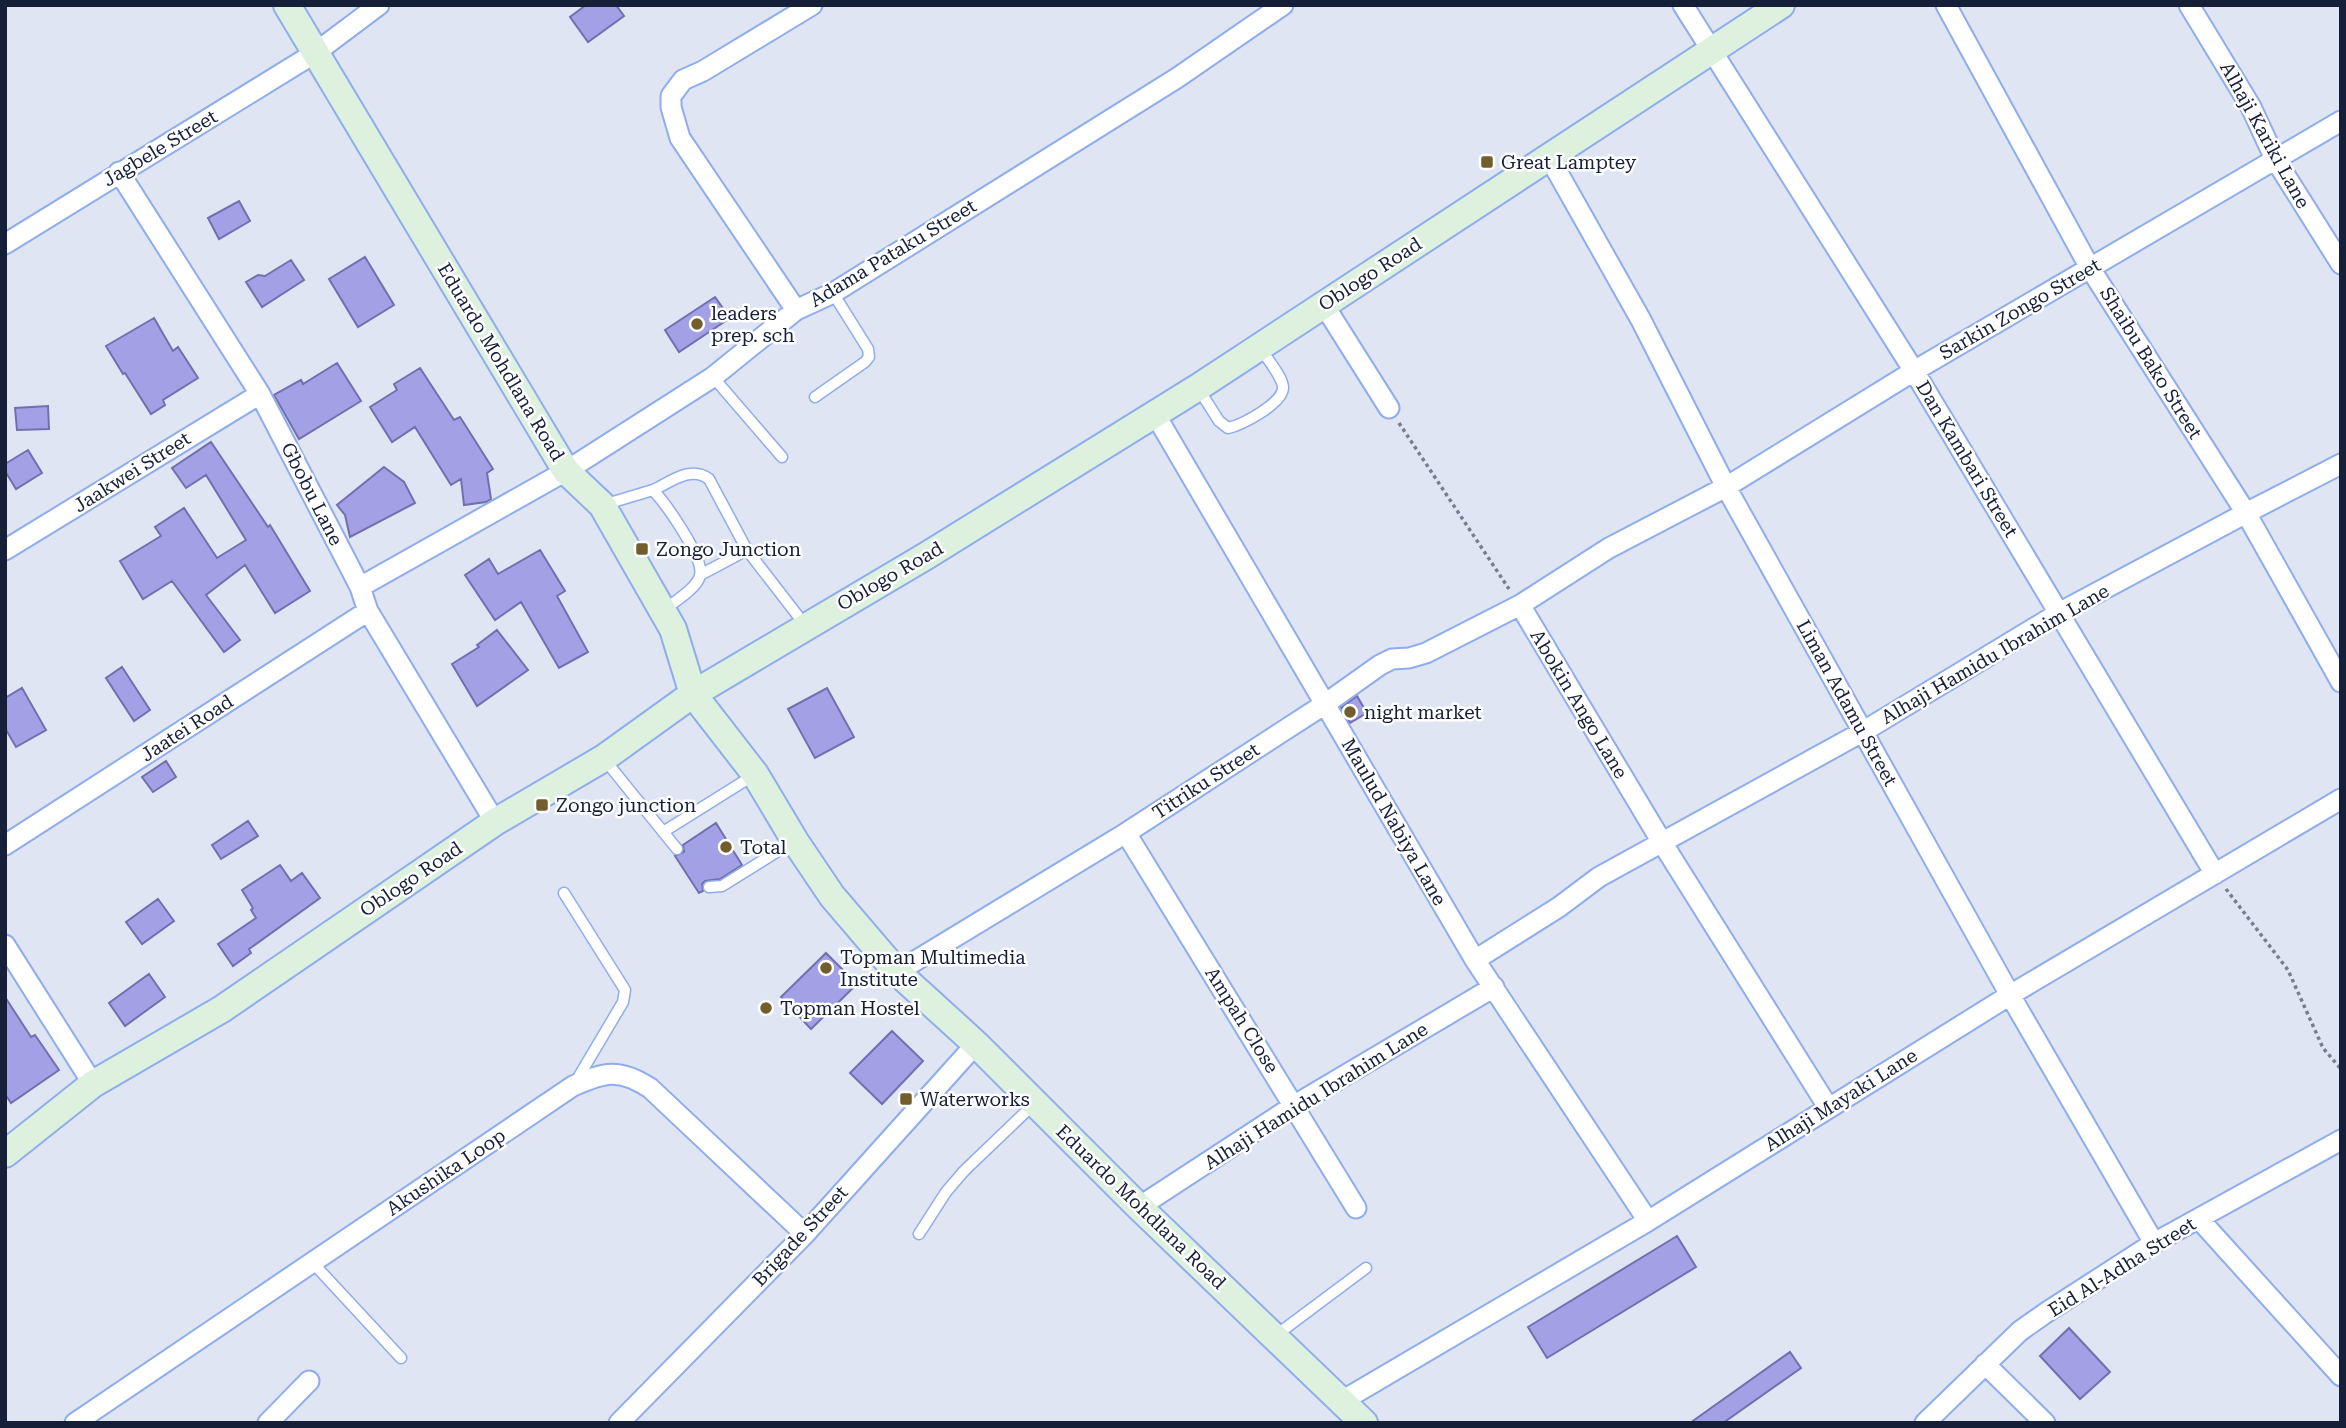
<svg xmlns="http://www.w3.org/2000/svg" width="2346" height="1428" font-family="'Roboto Serif',serif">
  <rect width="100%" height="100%" fill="#dfe5f3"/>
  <!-- building -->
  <path fill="#a3a1e6" stroke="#726fb0" stroke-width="2" d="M586 5H616L624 16 588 42 570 17Z
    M239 201 250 221 219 239 208 218Z
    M365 257 394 305 358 327 329 279Z
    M291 260 304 280 262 307 246 282 258 275 265 276Z
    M715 297 730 318 679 352 665 330Z
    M154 318 173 351 178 347 198 378 163 400 165 405 151 414 125 373 123 374 106 346Z
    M337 363 361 401 299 439 274 395 301 380 303 384Z
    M420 368 454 420 460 417 493 469 487 473 491 499 486 502 464 505 461 479 451 485 415 427 392 442 370 407 397 390 394 384Z
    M48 406 49 429 17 430 15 408Z
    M211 442 268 527 270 525 310 591 275 613 245 565 206 595 240 640 224 652 172 581 143 599 120 561 161 536 155 527 184 508 217 558 246 540 206 475 186 488 172 468Z
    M28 450 42 473 16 489 5 471V464Z
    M384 467 404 482 415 503 350 537 345 515 337 505Z
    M540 550 565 591 557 596 588 652 559 668 521 602 495 620 465 575 489 559 498 574Z
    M497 630 528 670 477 706 452 664 479 647 477 645Z
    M122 667 150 710 134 721 106 678Z
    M22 688 46 730 16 747 5 728V698Z
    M827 688 854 737 815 758 788 709Z
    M1357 696 1367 713 1350 723 1341 708Z
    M166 761 176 777 153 792 142 777Z
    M248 821 258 836 221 859 212 845Z
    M716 823 742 865 720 879 705 881 702 884 703 891 699 893 675 856 684 852 683 845Z
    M280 865 291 881 302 873 320 898 249 949 251 953 233 966 218 944 256 918 251 910 253 908 242 890Z
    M158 899 174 921 142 944 126 922Z
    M826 953 857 984 811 1029 781 997Z
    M149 974 165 997 125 1026 109 1003Z
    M5 997 31 1037 35 1035 59 1070 11 1103 5 1094Z
    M892 1031 923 1061 882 1104 850 1073Z
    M1677 1236 1696 1267 1547 1358 1528 1327Z
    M2069 1328 2110 1372 2080 1399 2040 1356Z
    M1790 1352 1801 1368 1723 1423H1690Z"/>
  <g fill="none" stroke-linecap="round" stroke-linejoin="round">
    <!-- service casing -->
    <g stroke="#8faded" stroke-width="13">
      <path id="service" d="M713 377 782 457
        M1198 388 1219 421 1228 428C1242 425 1284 403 1283 387 1282 376 1267 359 1261 349
        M815 397 865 362 869 357 868 349 833 293
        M653 490C671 482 691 465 709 479L747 550 805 625
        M603 505 653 490C665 503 705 558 700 576 696 589 675 601 664 610
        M700 575 747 550
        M605 760 677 849
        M663 832 754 775
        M709 887 722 886 794 841
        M564 893 625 990 623 1002 575 1083
        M919 1234 946 1192 964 1171 1035 1103
        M312 1262 401 1358
        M1275 1336 1366 1268"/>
    </g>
    <!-- minor casing -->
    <g stroke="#8faded" stroke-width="23">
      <path id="minor" d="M1683 5 1914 371 2215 874
        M1946 5 2090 268 2246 513 2341 682
        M2189 5 2251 107 2275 159 2341 264
        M1549 157 1641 320 1726 487 2010 995 2154 1243
        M119 172 260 394 360 587 368 611 495 822
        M5 244 315 53 379 5
        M1324 305 1389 408
        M796 310 680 138 671 107V96L683 80 703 71 812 5
        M1155 414 1475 960 1648 1221
        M5 550 260 394
        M360 587 566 471 713 377 796 310 833 293 1177 78 1283 5
        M1520 605 1663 844 1828 1107
        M1126 833 1356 1208
        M5 845 368 611
        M5 945 93 1084
        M1475 960 1559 907 1599 877 1864 731 2059 613 2246 513 2341 464
        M897 972 1126 833 1325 704 1380 665 1392 659 1409 658 1426 653 1520 605 1609 548 1726 487 1914 371 2341 121
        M1139 1207 1295 1105 1494 987
        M2199 1219 2341 1376
        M1985 1364 2045 1423
        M1342 1401 1648 1221 2010 995 2341 799
        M75 1423 573 1086C605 1072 619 1068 650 1088L805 1234
        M268 1423 309 1381
        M619 1423 805 1234 976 1044
        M1925 1423 2020 1331 2047 1312 2154 1243 2341 1140"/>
    </g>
    <!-- secondary casing -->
    <g stroke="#8faded" stroke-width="30">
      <path id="secondary" d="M287 5 566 471 602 505 673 629 693 694 755 774 795 841 832 896 897 972 976 1044 1139 1207 1364 1423
        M5 1154 93 1084 222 1009 495 822 604 758 693 694 926 556 1197 388 1781 5"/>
    </g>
    <!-- path -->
    <path stroke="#767e92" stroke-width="3.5" stroke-dasharray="3.5 3.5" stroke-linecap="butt" d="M1399 423 1509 589
      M2226 889 2288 970 2323 1048 2341 1069"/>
    <!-- service -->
    <use href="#service" stroke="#fff" stroke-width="10"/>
    <!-- minor -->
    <use href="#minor" stroke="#fff" stroke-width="19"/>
    <!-- secondary -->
    <use href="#secondary" stroke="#ddf1de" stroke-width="26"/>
  </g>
  <!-- markers -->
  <g fill="#735d2c" stroke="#fff" stroke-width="2.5">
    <rect x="1480" y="155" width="14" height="14" rx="3.5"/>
    <circle cx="697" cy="324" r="7"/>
    <rect x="635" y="542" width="14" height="14" rx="3.5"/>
    <circle cx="1350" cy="712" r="7"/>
    <rect x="535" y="798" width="14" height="14" rx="3.5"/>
    <circle cx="726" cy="847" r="7"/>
    <circle cx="826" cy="968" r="7"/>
    <circle cx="766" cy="1008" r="7"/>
    <rect x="899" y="1092" width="14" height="14" rx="3.5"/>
  </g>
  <g text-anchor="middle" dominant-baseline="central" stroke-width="5" stroke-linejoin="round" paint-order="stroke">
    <!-- street labels -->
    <g font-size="19" fill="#151f38" stroke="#fff">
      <text transform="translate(2265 135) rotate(61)">Alhaji Kariki Lane</text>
      <text transform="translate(160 148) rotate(-31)">Jagbele Street</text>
      <text transform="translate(893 253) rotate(-31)">Adama Pataku Street</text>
      <text transform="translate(1370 274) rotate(-33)">Oblogo Road</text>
      <text transform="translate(2020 309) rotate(-30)">Sarkin Zongo Street</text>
      <text transform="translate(501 362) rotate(59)">Eduardo Mohdlana Road</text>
      <text transform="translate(2151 363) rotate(58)">Shaibu Bako Street</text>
      <text transform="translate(1967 459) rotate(59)">Dan Kambari Street</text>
      <text transform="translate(132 472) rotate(-32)">Jaakwei Street</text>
      <text transform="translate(312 494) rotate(63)">Gbobu Lane</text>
      <text transform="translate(890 576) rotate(-30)">Oblogo Road</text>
      <text transform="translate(1995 654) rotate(-30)">Alhaji Hamidu Ibrahim Lane</text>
      <text transform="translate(1847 703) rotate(61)">Liman Adamu Street</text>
      <text transform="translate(1579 704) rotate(59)">Abokin Ango Lane</text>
      <text transform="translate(187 728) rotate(-33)">Jaatei Road</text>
      <text transform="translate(1206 781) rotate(-33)">Titriku Street</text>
      <text transform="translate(1394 822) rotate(60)">Maulud Nabiya Lane</text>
      <text transform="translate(411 879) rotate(-34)">Oblogo Road</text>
      <text transform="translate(1242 1020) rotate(58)">Ampah Close</text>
      <text transform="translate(1316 1096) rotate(-32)">Alhaji Hamidu Ibrahim Lane</text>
      <text transform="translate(1841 1100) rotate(-32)">Alhaji Mayaki Lane</text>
      <text transform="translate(446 1172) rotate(-34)">Akushika Loop</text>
      <text transform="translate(1141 1207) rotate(44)">Eduardo Mohdlana Road</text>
      <text transform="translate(800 1236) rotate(-47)">Brigade Street</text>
      <text transform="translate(2122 1267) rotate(-32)">Eid Al-Adha Street</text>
    </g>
    <!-- poi labels -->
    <g font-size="19" fill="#151f38" stroke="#fff" text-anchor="start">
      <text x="1501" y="162">Great Lamptey</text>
      <text x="711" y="313">leaders<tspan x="711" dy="22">prep. sch</tspan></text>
      <text x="656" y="549">Zongo Junction</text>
      <text x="1364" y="712">night market</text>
      <text x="556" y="805">Zongo junction</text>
      <text x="740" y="847">Total</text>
      <text x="840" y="957">Topman Multimedia<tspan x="840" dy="22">Institute</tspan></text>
      <text x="780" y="1008">Topman Hostel</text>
      <text x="920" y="1099">Waterworks</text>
    </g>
  </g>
  <!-- border -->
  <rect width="2346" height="1428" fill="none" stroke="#151f38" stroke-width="14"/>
</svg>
